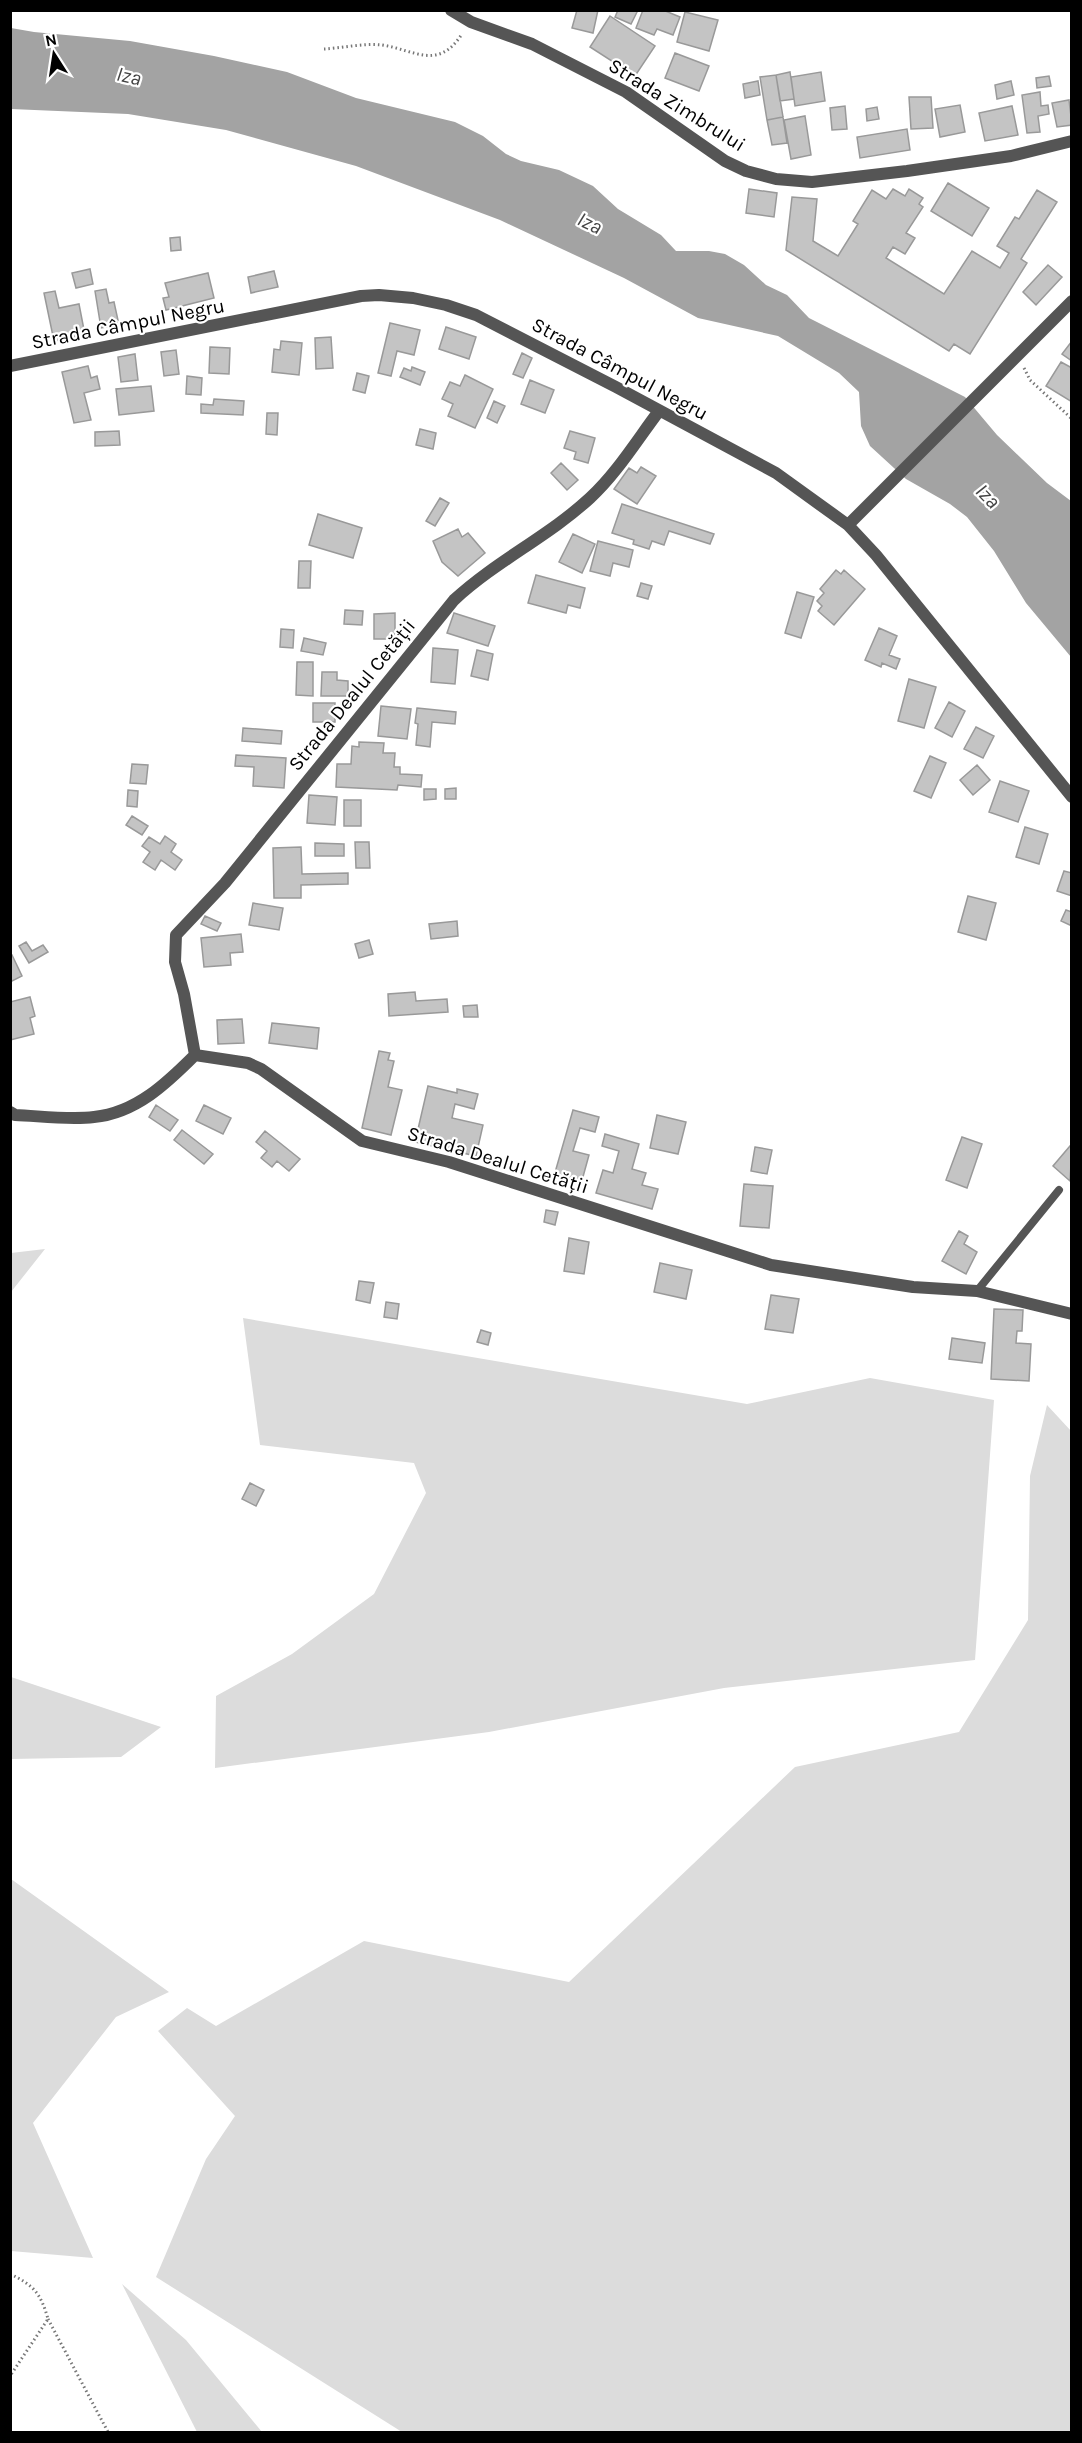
<svg xmlns="http://www.w3.org/2000/svg" width="1082" height="2443" font-family="Karla,sans-serif">
  <rect width="100%" height="100%" fill="#fff"/>
  <!-- green -->
  <path fill="#dcdcdc" d="M45 1249 11 1292V1253Z
    M243 1318 747 1404 870 1378 994 1400 975 1660 724 1688 489 1732 215 1768 216 1696 292 1654 374 1594 426 1493 414 1463 260 1445Z
    M1047 1405 1072 1432 1071 2432H402L156 2277 206 2159 235 2116 158 2031 187 2008 216 2026 364 1941 569 1982 795 1767 959 1732 1028 1620 1030 1476Z
    M10 1677H11L161 1727 121 1757 11 1759Z
    M11 1879 169 1992 116 2017 33 2123 93 2258 11 2251Z
    M122 2284 186 2340 262 2432H197Z"/>
  <!-- water -->
  <path fill="#a3a3a3" d="M11 28 34 32 130 41 214 56 287 72 356 98 455 122 483 136 506 154 521 161 559 170 593 186 618 209 661 235 676 251H709L725 254 744 265 766 285 787 295 809 318 965 397 997 435 1047 483 1071 501V657L1026 603 994 551 967 517 950 504 906 479 870 446 861 426 859 392 839 373 778 336 698 318 624 278 500 220 356 166 226 130 128 114 11 109Z"/>
  <!-- building -->
  <path fill="#c4c4c4" stroke="#999" stroke-width="1.5" d="M577 10H598L593 33 572 28Z
    M618 10H638L631 24 615 17Z
    M643 10H663L680 17 673 35 657 29 654 35 636 28Z
    M685 12 718 20 709 51 677 42Z
    M610 16 655 46 635 76 590 47Z
    M675 53 709 66 699 91 665 78Z
    M790 72 794 99 780 101 776 75Z
    M821 72 825 101 795 106 791 77Z
    M776 75 783 117 767 120 760 77Z
    M1049 76 1051 86 1037 88 1036 78Z
    M758 81 760 95 745 98 743 84Z
    M1011 81 1014 95 997 99 995 85Z
    M1040 92 1041 106 1048 105 1049 114 1038 116 1040 132 1027 133 1022 95Z
    M909 97H931L933 128 911 129Z
    M1069 100 1072 125 1057 127 1052 103Z
    M960 105 965 132 940 137 935 109Z
    M845 106 847 129 832 130 830 108Z
    M1012 106 1018 135 985 141 979 113Z
    M877 107 879 119 867 121 866 109Z
    M805 116 811 155 791 159 784 120Z
    M783 117 787 143 772 145 767 120Z
    M907 129 910 150 860 158 857 137Z
    M948 183 989 208 972 236 931 211Z
    M749 189 777 193 774 217 746 213Z
    M893 189 905 196 909 189 923 198 919 204 923 207 906 233 915 238 905 254 893 247 886 258 944 294 972 251 1000 268 1009 253 997 246 1015 217 1019 219 1037 190 1057 202 1021 259 1027 263 970 354 954 344 949 351 786 250 792 197 817 199 813 241 838 256 858 224 853 221 872 190 886 199Z
    M180 237 181 250 171 251 170 238Z
    M1048 265 1062 277 1036 305 1023 292Z
    M90 269 93 284 76 288 72 273Z
    M274 271 278 287 251 293 248 277Z
    M208 273 214 298 166 310 163 298 169 297 165 283Z
    M106 289 109 303 114 302 119 325 101 328 95 291Z
    M55 291 59 308 79 304 85 335 54 341 44 293Z
    M390 323 420 330 414 355 397 351 391 376 378 373Z
    M446 327 476 337 469 359 439 349Z
    M331 337 333 368 316 369 315 338Z
    M281 341 302 343 299 375 272 372 274 349 280 350Z
    M1072 341V361L1062 354Z
    M210 347 230 348 229 374 209 373Z
    M176 350 179 374 164 376 161 352Z
    M522 353 532 358 523 378 513 374Z
    M135 354 138 380 121 382 118 357Z
    M1061 362 1072 368V402L1046 386Z
    M88 366 91 378 97 376 100 389 84 393 91 420 74 423 62 372Z
    M412 367 425 372 420 385 400 377 404 368 411 371Z
    M357 373 369 376 365 393 353 390Z
    M465 375 493 389 475 428 448 416 453 404 442 399 450 382 460 386Z
    M187 376 202 378 201 395 186 394Z
    M530 380 554 390 545 413 521 404Z
    M151 386 154 411 119 415 116 389Z
    M214 399 244 401 243 415 201 413V404L213 405Z
    M494 401 505 406 497 423 487 418Z
    M267 413H278L277 435 266 434Z
    M420 429 436 433 433 449 416 445Z
    M119 431 120 445 95 446V432Z
    M570 431 595 438 588 463 574 459 576 452 564 448Z
    M561 463 578 480 567 490 551 473Z
    M641 467 656 476 637 504 614 489 629 468 637 473Z
    M440 498 449 503 435 526 426 521Z
    M622 504 714 534 710 544 669 531 664 545 652 541 649 549 633 544 634 540 612 533Z
    M318 514 362 528 353 558 309 545Z
    M458 529 462 537 468 533 485 553 458 576 442 562 433 541Z
    M573 534 595 544 582 573 559 562Z
    M598 541 633 550 629 567 613 563 610 576 590 571Z
    M299 561H311L310 588H298Z
    M836 570 841 574 844 570 865 589 834 625 818 611 822 606 817 601 824 593 820 589Z
    M536 575 585 588 580 608 568 605 566 613 528 603Z
    M641 583 652 586 648 599 637 596Z
    M797 592 814 597 801 638 785 633Z
    M345 610 363 611 362 625 344 624Z
    M395 613V639H374V614Z
    M454 613 495 626 488 646 447 633Z
    M879 628 897 636 889 655 900 659 896 669 882 663 881 667 865 660Z
    M281 629 294 630 293 648 280 647Z
    M304 638 326 643 323 655 301 651Z
    M433 648 458 650 455 684 431 682Z
    M477 650 493 654 488 680 471 676Z
    M297 662H313V696L296 695Z
    M322 672H337V680L348 681V696H321Z
    M909 679 936 687 924 728 898 721Z
    M949 702 965 711 952 737 935 728Z
    M313 703H335V722H313Z
    M381 706 411 709 407 739 378 736Z
    M417 708 456 712 455 724 432 722 430 747 416 745 418 724 415 723Z
    M976 727 994 736 983 758 964 749Z
    M243 728 282 731 281 744 242 741Z
    M359 742 384 743 383 753H395L394 767H400V774L422 775 421 787 398 785 397 790 336 787 337 764H351L352 746 359 747Z
    M236 755 286 758 284 788 253 786 254 767 235 766Z
    M930 756 946 763 931 798 914 791Z
    M132 764 148 765 146 784 130 783Z
    M977 765 990 780 973 795 960 780Z
    M1000 781 1029 791 1018 822 989 812Z
    M456 788V799H445V789Z
    M424 789H436V799L424 800Z
    M128 790 138 791 137 807 127 806Z
    M309 795 337 797 335 825 307 823Z
    M344 800H361V826H344Z
    M132 816 148 826 142 835 126 825Z
    M1025 827 1048 834 1039 864 1016 857Z
    M165 836 176 844 171 852 182 860 175 870 161 860 155 870 143 862 150 852 142 846 149 837 160 844Z
    M355 842H369L370 868H356Z
    M315 843 344 844V856H315Z
    M301 847 302 874 348 873V884L301 885V898H274L273 848Z
    M1064 871 1072 873V896L1057 891Z
    M968 896 996 903 986 940 958 932Z
    M253 903 283 908 279 930 249 925Z
    M1066 910 1072 912V926L1061 921Z
    M205 916 221 923 217 931 201 924Z
    M457 921 458 936 431 939 429 924Z
    M241 934 243 952 230 953 231 965 204 967 201 938Z
    M369 940 373 954 359 958 355 944Z
    M26 942 32 951 43 945 48 952 29 963 19 946Z
    M12 955 22 976 10 982V956Z
    M415 992 416 1001 447 999 448 1012 389 1016 388 994Z
    M30 997 35 1016 30 1018 34 1034 10 1040V1002Z
    M477 1005 478 1017H464L463 1006Z
    M242 1019 244 1043 218 1044 217 1020Z
    M272 1023 319 1028 317 1049 269 1043Z
    M379 1051 390 1053 388 1060 394 1061 388 1087 402 1090 391 1135 362 1128Z
    M428 1086 457 1093V1089L478 1094 474 1109 455 1104 452 1118 483 1125 476 1156 415 1142Z
    M156 1105 178 1120 170 1131 149 1117Z
    M204 1105 231 1118 223 1134 196 1121Z
    M573 1110 599 1117 595 1132 580 1128 573 1151 589 1155 581 1184 554 1176Z
    M657 1115 686 1122 678 1154 650 1148Z
    M182 1130 213 1154 204 1164 174 1140Z
    M265 1131 300 1159 289 1171 277 1161 272 1167 261 1158 267 1151 256 1142Z
    M605 1134 639 1144 632 1169 646 1173 642 1185 658 1189 652 1209 596 1193 603 1170 613 1173 619 1151 602 1146Z
    M962 1137 982 1144 967 1188 946 1180Z
    M1070 1146 1072 1147 1070 1181 1053 1166Z
    M755 1147 772 1150 767 1174 751 1171Z
    M744 1184 773 1186 769 1228 740 1226Z
    M546 1210 558 1212 555 1225 544 1222Z
    M959 1231 968 1236 964 1244 977 1252 966 1274 942 1261Z
    M569 1238 589 1242 584 1274 564 1271Z
    M660 1263 692 1270 686 1299 654 1292Z
    M359 1281 374 1283 370 1303 356 1300Z
    M771 1295 799 1299 793 1333 765 1329Z
    M386 1302 399 1304 397 1319 384 1317Z
    M994 1309 1023 1310 1022 1331H1017L1016 1343 1031 1344 1029 1381 991 1379Z
    M481 1330 491 1333 488 1345 477 1342Z
    M952 1338 985 1343 982 1363 949 1359Z
    M250 1483 264 1490 256 1506 242 1499Z"/>
  <g fill="none" stroke-linecap="round" stroke-linejoin="round">
    <!-- path -->
    <path stroke="#777" stroke-width="3" stroke-dasharray="1.5 3" stroke-linecap="butt" d="M324 49C342 48 364 43 382 45 415 50 438 71 462 34
      M1024 368 1030 380 1072 419
      M10 2274C34 2285 41 2294 48 2319L10 2376
      M48 2319 108 2432"/>
    <!-- lane -->
    <path stroke="#555" stroke-width="8" d="M977 1291 1059 1190"/>
    <!-- street -->
    <path stroke="#555" stroke-width="12" d="M451 10 471 22 532 44 626 92 725 161 746 171 776 179 812 182 907 171 1011 156 1072 141
      M10 366 361 296 379 295 413 298 446 305 476 315 616 387 776 473 848 525 876 555 1072 797
      M848 525 1072 301
      M195 1055 248 1063 261 1069 362 1141 449 1162 771 1265 913 1287 977 1291 1072 1314
      M10 1112 15 1115C40 1116 69 1120 94 1117 136 1113 167 1083 195 1055L184 994 175 962 176 935 225 883 454 600C496 561 549 536 590 498 617 473 637 440 659 411"/>
  </g>
  <g text-anchor="middle" dominant-baseline="central" stroke-width="4.5" stroke-linejoin="round" paint-order="stroke">
    <!-- street labels -->
    <g font-size="20" fill="#000" stroke="#fff">
      <text transform="translate(677 105) rotate(32)">Strada Zimbrului</text>
      <text transform="translate(128 324) rotate(-11)">Strada Câmpul Negru</text>
      <text transform="translate(620 369) rotate(28)">Strada Câmpul Negru</text>
      <text transform="translate(352 695) rotate(-51)">Strada Dealul Cetății</text>
      <text transform="translate(498 1160) rotate(17)">Strada Dealul Cetății</text>
    </g>
    <!-- water labels -->
    <g font-size="21" font-style="italic" fill="#444" stroke="#fff">
      <text transform="translate(129 76) rotate(13)">Iza</text>
      <text transform="translate(590 223) rotate(26)">Iza</text>
      <text transform="translate(988 496) rotate(46)">Iza</text>
    </g>
  </g>
  <!-- border -->
  <rect width="1082" height="2443" fill="none" stroke="#000000" stroke-width="24"/>
  <!-- north arrow -->
  <g transform="translate(54 54) rotate(348)" stroke="#ffffff" stroke-width="4.5" paint-order="stroke">
  <path d="M0-4.5L10 22L0 15L-10 22Z" fill="#000000"/>
  <text y="-9" font-size="16" font-weight="bold" text-anchor="middle" fill="#000000">N</text>
  </g>
</svg>
